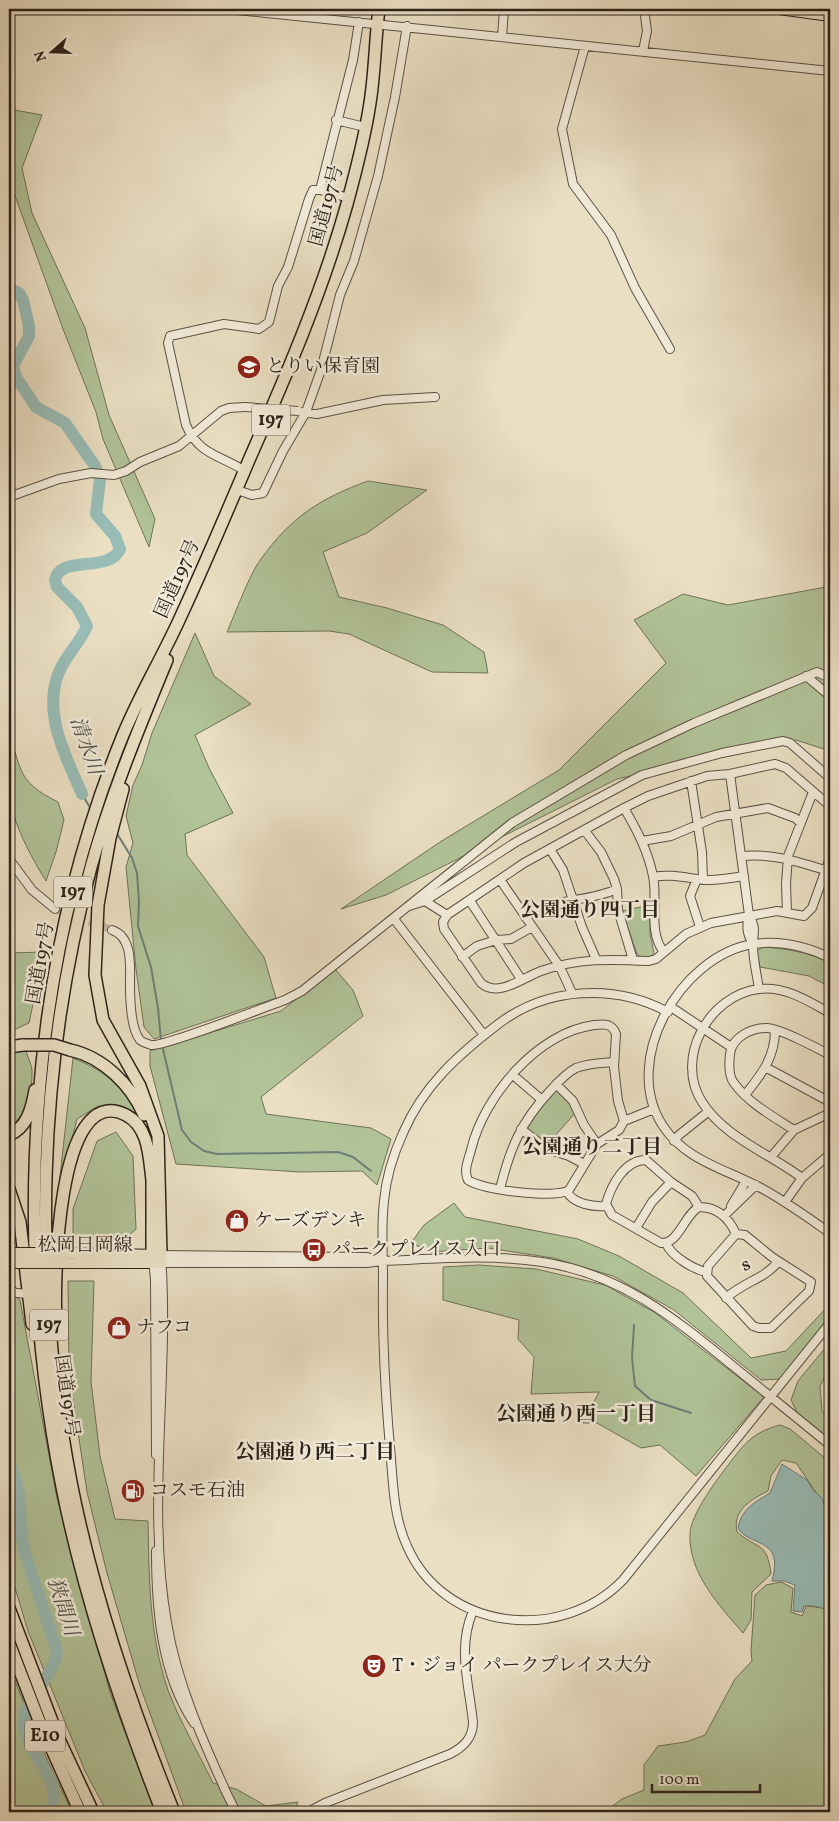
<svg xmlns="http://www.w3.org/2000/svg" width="839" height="1821" font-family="Vollkorn,'Noto Serif JP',serif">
  <rect width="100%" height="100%" fill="#eadfc3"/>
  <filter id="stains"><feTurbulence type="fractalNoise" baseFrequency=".004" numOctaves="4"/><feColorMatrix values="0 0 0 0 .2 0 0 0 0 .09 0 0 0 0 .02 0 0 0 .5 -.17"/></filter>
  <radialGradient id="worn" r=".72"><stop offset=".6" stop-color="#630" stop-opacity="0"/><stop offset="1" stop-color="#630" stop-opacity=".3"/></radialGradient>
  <!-- green -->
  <path fill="#b1c398" stroke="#6e7259" d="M9 109 42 115 22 168 32 213 85 328 109 415 155 519 149 547 103 439 96 412 63 329 9 179Z
    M368 481 427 490 367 533 323 552 339 597 387 608 443 625 484 652 488 673 432 672 349 634 329 631 227 632C236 612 249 575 261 559 291 517 321 498 368 481Z
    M826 587 830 589V751L796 740 617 779 386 895 341 909 440 842 559 770 666 663 634 620 683 594 728 605Z
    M195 633 214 676 251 704 195 735 209 768 233 813 185 834 187 855 264 957 276 998 154 1039 144 1027 136 969 126 867 133 843 126 816 133 785 142 765 152 733Z
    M9 732C22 772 18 782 58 802L64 820 56 852 46 881C30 855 13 824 9 793 6 774 9 752 9 732Z
    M650 905V934L654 953C650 959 642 959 637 954L622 911Z
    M763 947C788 949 808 952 830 963V987L809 976 760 967 757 951Z
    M44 952 29 1023 9 1032V953Z
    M335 969 353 990 363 1016 261 1097 266 1114 371 1128 391 1139 377 1185 362 1171 300 1172 176 1164 150 1066V1051L281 1011Z
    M21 1050 26 1051C28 1058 33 1067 32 1074 32 1092 26 1119 9 1126V1054Z
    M73 1058C111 1074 120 1085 141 1120L118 1109 98 1106 77 1119 58 1195Z
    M557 1087 570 1100 576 1112 547 1145 523 1128Z
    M116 1132 133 1156 136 1229 126 1238H73V1209L97 1141Z
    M454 1203 465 1217 578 1239 619 1256 683 1293 751 1358 786 1351 830 1304V1316L781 1379 761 1380 674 1310 613 1276 553 1258 488 1248 431 1252 411 1243 424 1225Z
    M479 1265 536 1269 605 1285 654 1312 764 1397 696 1476 660 1445 641 1448 597 1423H583L599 1392 531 1394 534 1357 518 1339 519 1320 443 1300V1267Z
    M68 1281H94L91 1381 100 1456 115 1519 148 1521C149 1577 149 1635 168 1690 180 1722 198 1752 213 1783L236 1789 266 1806 298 1802 294 1812H186L140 1686 107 1573 87 1492 69 1372Z
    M9 1292 20 1300 57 1498 110 1692 155 1812H107L85 1771 28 1631 9 1568Z
    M830 1342V1367L820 1386 822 1412 830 1419V1440L798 1414 791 1400 798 1381Z
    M780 1425 790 1429 830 1462V1516L824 1504 796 1463 782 1460 771 1476 768 1491C752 1499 732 1510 737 1532 758 1550 767 1541 771 1574L752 1592 751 1620 743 1633C719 1605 688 1573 690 1533 691 1515 714 1484 725 1469 743 1446 750 1433 780 1425Z
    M781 1582 793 1588 791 1612 802 1616 806 1606 823 1608 830 1612V1812H604L622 1799 644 1790V1765L658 1746 686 1742 705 1735 735 1679 752 1661 751 1651 755 1595 766 1585Z
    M9 1665 39 1742 72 1812H9Z"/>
  <!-- water -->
  <path fill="#98bcb6" stroke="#6d7e78" d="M782 1464 807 1480 813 1490 822 1498 830 1524V1612C821 1607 814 1605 804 1606L802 1612 793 1611 795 1585 784 1581H772C785 1536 748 1547 738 1528 741 1509 755 1502 770 1493Z"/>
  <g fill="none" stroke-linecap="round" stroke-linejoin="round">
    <!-- stream -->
    <path stroke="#6d7e78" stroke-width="2" d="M82 794 92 811
      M116 832 132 858 137 873 139 902 138 926 151 967 158 1008 161 1041
      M162 1045 182 1130 191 1142 204 1151 217 1154 338 1152 353 1157 371 1171
      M634 1325 632 1358 635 1386 651 1400 691 1413"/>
    <!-- river -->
    <path stroke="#98bcb6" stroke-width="12" d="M9 288 19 293 23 300 29 326V336L13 366 16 377 36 407 65 423 95 466 100 479 96 514 115 536 120 549C109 574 60 554 55 580L57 587 77 607 87 626C80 643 66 655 59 672 42 713 66 757 82 794
      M9 1459 19 1494 22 1539 25 1553 57 1651C53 1681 22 1698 24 1727 26 1750 54 1774 54 1793 54 1799 52 1806 51 1812"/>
    <!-- minor-tunnel -->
    <path stroke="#c4b9a1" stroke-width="8" stroke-dasharray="8 4" stroke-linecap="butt" d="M55 909 112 930"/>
    <!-- minor casing -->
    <g stroke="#5c5144" stroke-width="10">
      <path id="minor" d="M227 9 830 71
        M502 37 504 9
        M585 46 562 129 573 184 611 235 635 288 670 349
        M643 51 647 31 644 9
        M336 120 365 127
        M349 198 320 190 353 60 359 22
        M303 412 317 414 383 400 435 397
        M245 471C220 455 199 455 186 425L168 343 170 336 224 324 259 329 269 322 278 286 288 267 309 199 313 190H320
        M240 491 252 495 263 493 283 451 306 412 321 370 340 295 354 261 378 176 395 97 407 26
        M9 497 59 479 91 473 114 475 126 471 140 462 179 446 221 411 229 408 245 407
        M806 676 830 696
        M730 774 749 915C746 927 747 934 753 944
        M691 781 702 852 703 880
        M830 806 786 768 775 764 730 774 707 776 648 796 624 808 524 863 447 915 443 922 444 929 481 983C498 998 522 978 541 971 577 958 612 959 649 961L656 959 686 934 711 923 777 911 804 916 812 908 830 858
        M624 808C637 830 648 851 653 876 658 899 648 931 663 951
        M585 831 601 852 614 879 617 889 618 910 633 960
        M642 841 671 836 716 817 768 808 795 818 801 823
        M550 849 563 870 582 927 596 959
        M741 856C771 853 796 861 825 870
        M9 859 32 890 55 909
        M653 877C673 873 689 879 708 880 720 880 732 878 744 876
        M697 879 690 896 700 927
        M501 881 560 967 572 993
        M425 901 447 915
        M470 901 521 979
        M409 906 425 901 516 842 642 775 722 753 783 741 790 743 830 778
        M787 912 786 884 788 856 813 792
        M749 915C757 930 753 931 753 945 753 960 757 975 759 989
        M525 917C553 897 587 903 617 889
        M394 919 484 1035
        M112 930C133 937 130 966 130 984 130 998 131 1029 140 1040 142 1042 148 1044 151 1045 164 1047 265 1007 285 1000L302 991 512 823 626 755 694 723 817 672 830 678
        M462 957 477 946 496 940 511 939 532 927
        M830 958C806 946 781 940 753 944 680 956 620 1061 663 1126 686 1161 726 1169 761 1188 785 1201 807 1217 830 1233
        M671 1007 731 1047
        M668 1012C614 983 546 987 497 1025 458 1055 423 1086 403 1133 393 1155 386 1178 384 1201 381 1226 383 1251 383 1277 382 1334 385 1390 390 1447 393 1480 393 1516 407 1546 444 1631 561 1644 623 1580L830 1323
        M767 1068 830 1102
        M513 1075 542 1100
        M556 1084 573 1101 584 1125 597 1144 569 1190C556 1199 481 1190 468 1180 463 1170 469 1159 471 1150 484 1096 537 1033 594 1025 604 1024 612 1023 616 1034L614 1067 618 1101 624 1121 619 1130 597 1144
        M745 1095C761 1075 775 1058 775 1030
        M624 1121 654 1109
        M521 1129 547 1149 569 1156 584 1164
        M794 1130C774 1117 748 1103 734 1083 728 1076 729 1063 730 1054 732 1037 751 1028 767 1028 779 1028 819 1049 830 1055
        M674 1141 679 1135 709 1111
        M771 1157 794 1130 830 1113
        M802 1178C769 1153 725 1138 702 1102 674 1058 709 995 759 989 786 986 808 1001 830 1013
        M500 1189C510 1148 521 1122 550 1091 557 1083 566 1073 576 1068 588 1063 601 1063 614 1062
        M567 1192C574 1204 593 1207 606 1206
        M785 1202 802 1178 830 1154
        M731 1206 746 1181
        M699 1207 692 1196 671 1182 646 1160C624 1160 611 1186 606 1204L612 1215 661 1243C679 1244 684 1215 699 1207 718 1207 729 1218 736 1234
        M724 1216 756 1185
        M636 1228 652 1202 671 1182
        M736 1234 745 1235 772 1257 811 1282 809 1291 771 1328H759L753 1326 707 1276 708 1266Z
        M666 1243C671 1256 693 1269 706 1272
        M153 1259 155 1280 156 1455
        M162 1263H367L382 1261C435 1259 490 1254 542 1262 621 1274 673 1317 733 1366 765 1392 798 1419 830 1445
        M9 1287 12 1290
        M17 1293 28 1294
        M726 1298C745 1281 763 1280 778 1262
        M156 1551C156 1608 161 1674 194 1723
        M225 1790 236 1812
        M227 1794C202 1739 177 1683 167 1623 146 1502 170 1377 161 1255L367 1257 382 1261
        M308 1812 325 1803 450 1754C464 1747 473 1738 473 1722 469 1684 457 1648 473 1611"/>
    </g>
    <!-- major casing -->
    <g stroke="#2c221a" stroke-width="12">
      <path id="major" d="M779 9 830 16
        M67 1253 159 1255
        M68 1263H162"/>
    </g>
    <!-- highway casing -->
    <g stroke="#2c221a" stroke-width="14">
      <path id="highway" d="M167 660C139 728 111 795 91 867 37 1067 32 1279 71 1482 93 1595 131 1706 174 1812
        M123 789 110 838 98 905 95 975 103 1020 140 1086 158 1136 161 1255
        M9 1047 23 1045
        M70 1050C103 1057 131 1085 144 1115
        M9 1135C27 1128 32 1108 35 1090
        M152 1173V1255
        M9 1189 20 1222 32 1324
        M56 1323C54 1288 55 1079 126 1115 149 1127 149 1157 152 1180
        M9 1608 58 1737 93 1812
        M9 1643 40 1723 80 1812
        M162 1812C121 1707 84 1598 62 1487 13 1240 27 970 123 735 140 694 163 656 181 616 205 564 227 512 249 460 286 376 322 293 347 204 356 171 365 137 370 103 375 72 375 40 379 9"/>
    </g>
    <!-- minor -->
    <use href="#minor" stroke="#f1ead8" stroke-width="8"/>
    <!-- major -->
    <use href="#major" stroke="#eadfc3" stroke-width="10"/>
    <!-- highway -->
    <use href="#highway" stroke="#eadfc3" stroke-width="11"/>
    <!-- minor-bridge casing -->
    <g stroke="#5c5144" stroke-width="10" stroke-linecap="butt">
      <path id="minor-bridge" d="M245 407 298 411"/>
    </g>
    <!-- major-bridge casing -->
    <g stroke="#2c221a" stroke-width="12" stroke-linecap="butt">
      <path id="major-bridge" d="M9 1253H67
        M9 1263H68"/>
    </g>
    <!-- highway-bridge casing -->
    <g stroke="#2c221a" stroke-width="14" stroke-linecap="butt">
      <path id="highway-bridge" d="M23 1045H54L70 1050"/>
    </g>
    <!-- minor-bridge -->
    <use href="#minor-bridge" stroke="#f1ead8" stroke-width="8"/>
    <!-- major-bridge -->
    <use href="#major-bridge" stroke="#eadfc3" stroke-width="10"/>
    <!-- highway-bridge -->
    <use href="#highway-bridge" stroke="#eadfc3" stroke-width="11"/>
  </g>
  <!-- icons -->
  <defs>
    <g id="school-disc" transform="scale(1.25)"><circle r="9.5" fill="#8f2418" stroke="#f1ead8"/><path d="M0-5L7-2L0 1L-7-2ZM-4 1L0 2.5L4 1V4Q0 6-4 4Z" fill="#fff"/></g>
    <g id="shop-disc" transform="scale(1.25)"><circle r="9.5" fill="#8f2418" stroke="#f1ead8"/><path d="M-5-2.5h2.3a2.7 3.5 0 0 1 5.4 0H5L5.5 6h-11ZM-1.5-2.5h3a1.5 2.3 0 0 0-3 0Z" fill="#fff"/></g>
    <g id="bus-disc" transform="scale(1.25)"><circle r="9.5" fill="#8f2418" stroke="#f1ead8"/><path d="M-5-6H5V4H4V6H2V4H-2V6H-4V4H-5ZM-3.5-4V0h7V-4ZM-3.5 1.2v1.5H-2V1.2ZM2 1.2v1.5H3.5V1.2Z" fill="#fff"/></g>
    <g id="fuel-disc" transform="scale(1.25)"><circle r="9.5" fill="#8f2418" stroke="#f1ead8"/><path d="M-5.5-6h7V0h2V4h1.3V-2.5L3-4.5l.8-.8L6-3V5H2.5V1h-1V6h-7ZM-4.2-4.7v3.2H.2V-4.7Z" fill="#fff"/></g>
    <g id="theatre-disc" transform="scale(1.25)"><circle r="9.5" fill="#8f2418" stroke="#f1ead8"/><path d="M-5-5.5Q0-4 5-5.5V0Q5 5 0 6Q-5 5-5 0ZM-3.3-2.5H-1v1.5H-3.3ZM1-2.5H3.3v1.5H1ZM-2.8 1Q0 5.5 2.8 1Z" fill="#fff"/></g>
  </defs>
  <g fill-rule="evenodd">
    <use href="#school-disc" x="249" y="367"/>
    <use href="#shop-disc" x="237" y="1221"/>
    <use href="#bus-disc" x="314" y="1250"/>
    <use href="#shop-disc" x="119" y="1328"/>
    <use href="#fuel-disc" x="133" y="1491"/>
    <use href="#theatre-disc" x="374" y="1666"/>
  </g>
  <g text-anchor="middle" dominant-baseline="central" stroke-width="5" stroke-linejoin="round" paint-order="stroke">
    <!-- shield labels -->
    <g fill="#f1ead8" stroke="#675e53" stroke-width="1">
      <rect x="252" y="404.5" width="38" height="31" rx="4"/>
      <rect x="54" y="876.5" width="38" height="31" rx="4"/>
      <rect x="30" y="1309.5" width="38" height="31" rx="4"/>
      <rect x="25" y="1720.5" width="40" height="31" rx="4"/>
    </g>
    <g font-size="18" font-weight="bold" fill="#2c221a">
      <text x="271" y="420">197</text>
      <text x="73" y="892">197</text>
      <text x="49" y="1325">197</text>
      <text x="45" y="1736">E10</text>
    </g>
    <!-- street labels -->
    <g font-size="19" fill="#2c221a" stroke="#f1ead8">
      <text transform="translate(327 206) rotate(-75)">国道197号</text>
      <text transform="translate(178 579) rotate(-66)">国道197号</text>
      <text transform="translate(41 963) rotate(-80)">国道197号</text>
      <text x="85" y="1246">松岡日岡線</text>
      <text transform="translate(746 1265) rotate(-24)">s</text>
      <text transform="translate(66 1396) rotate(82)">国道197号</text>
    </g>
    <!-- poi labels -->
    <g font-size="19" fill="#2c221a" stroke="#f1ead8" text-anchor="start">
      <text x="266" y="367">とりい保育園</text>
      <text x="254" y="1221">ケーズデンキ</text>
      <text x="332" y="1250">パークプレイス入口</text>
      <text x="136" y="1328">ナフコ</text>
      <text x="150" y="1491">コスモ石油</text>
      <text x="392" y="1666">T・ジョイ パークプレイス大分</text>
    </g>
    <!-- water labels -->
    <g font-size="20" font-style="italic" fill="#4c5049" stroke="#f1ead8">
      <text transform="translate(85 746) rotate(71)">清水川</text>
      <text transform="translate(62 1607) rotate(72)">狭間川</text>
    </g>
    <!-- neighbourhood labels -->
    <g font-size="20" font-weight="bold" fill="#2c221a" stroke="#f1ead8">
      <text x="590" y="911">公園通り四丁目</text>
      <text x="592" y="1148">公園通り二丁目</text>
      <text x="576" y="1415">公園通り西一丁目</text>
      <text x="315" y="1453">公園通り西二丁目</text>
    </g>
  </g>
  <!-- margin -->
  <rect width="839" height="1821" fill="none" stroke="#eadfc3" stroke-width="30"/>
  <rect x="10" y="10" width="819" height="1801" fill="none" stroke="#2c221a" stroke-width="2.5"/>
  <rect x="15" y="15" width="809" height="1791" fill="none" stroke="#2c221a"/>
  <!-- north arrow -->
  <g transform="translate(52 52) rotate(250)" stroke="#f1ead8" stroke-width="4" paint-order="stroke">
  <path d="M0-4L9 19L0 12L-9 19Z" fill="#2c221a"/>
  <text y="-8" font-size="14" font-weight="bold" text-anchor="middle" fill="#2c221a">N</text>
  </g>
  <!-- scale -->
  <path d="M652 1784v8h108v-8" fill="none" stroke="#2c221a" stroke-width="2.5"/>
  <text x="659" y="1784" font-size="15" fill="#2c221a" stroke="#f1ead8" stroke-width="4" paint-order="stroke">100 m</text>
  <rect width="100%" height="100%" filter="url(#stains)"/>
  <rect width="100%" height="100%" fill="url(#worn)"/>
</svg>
